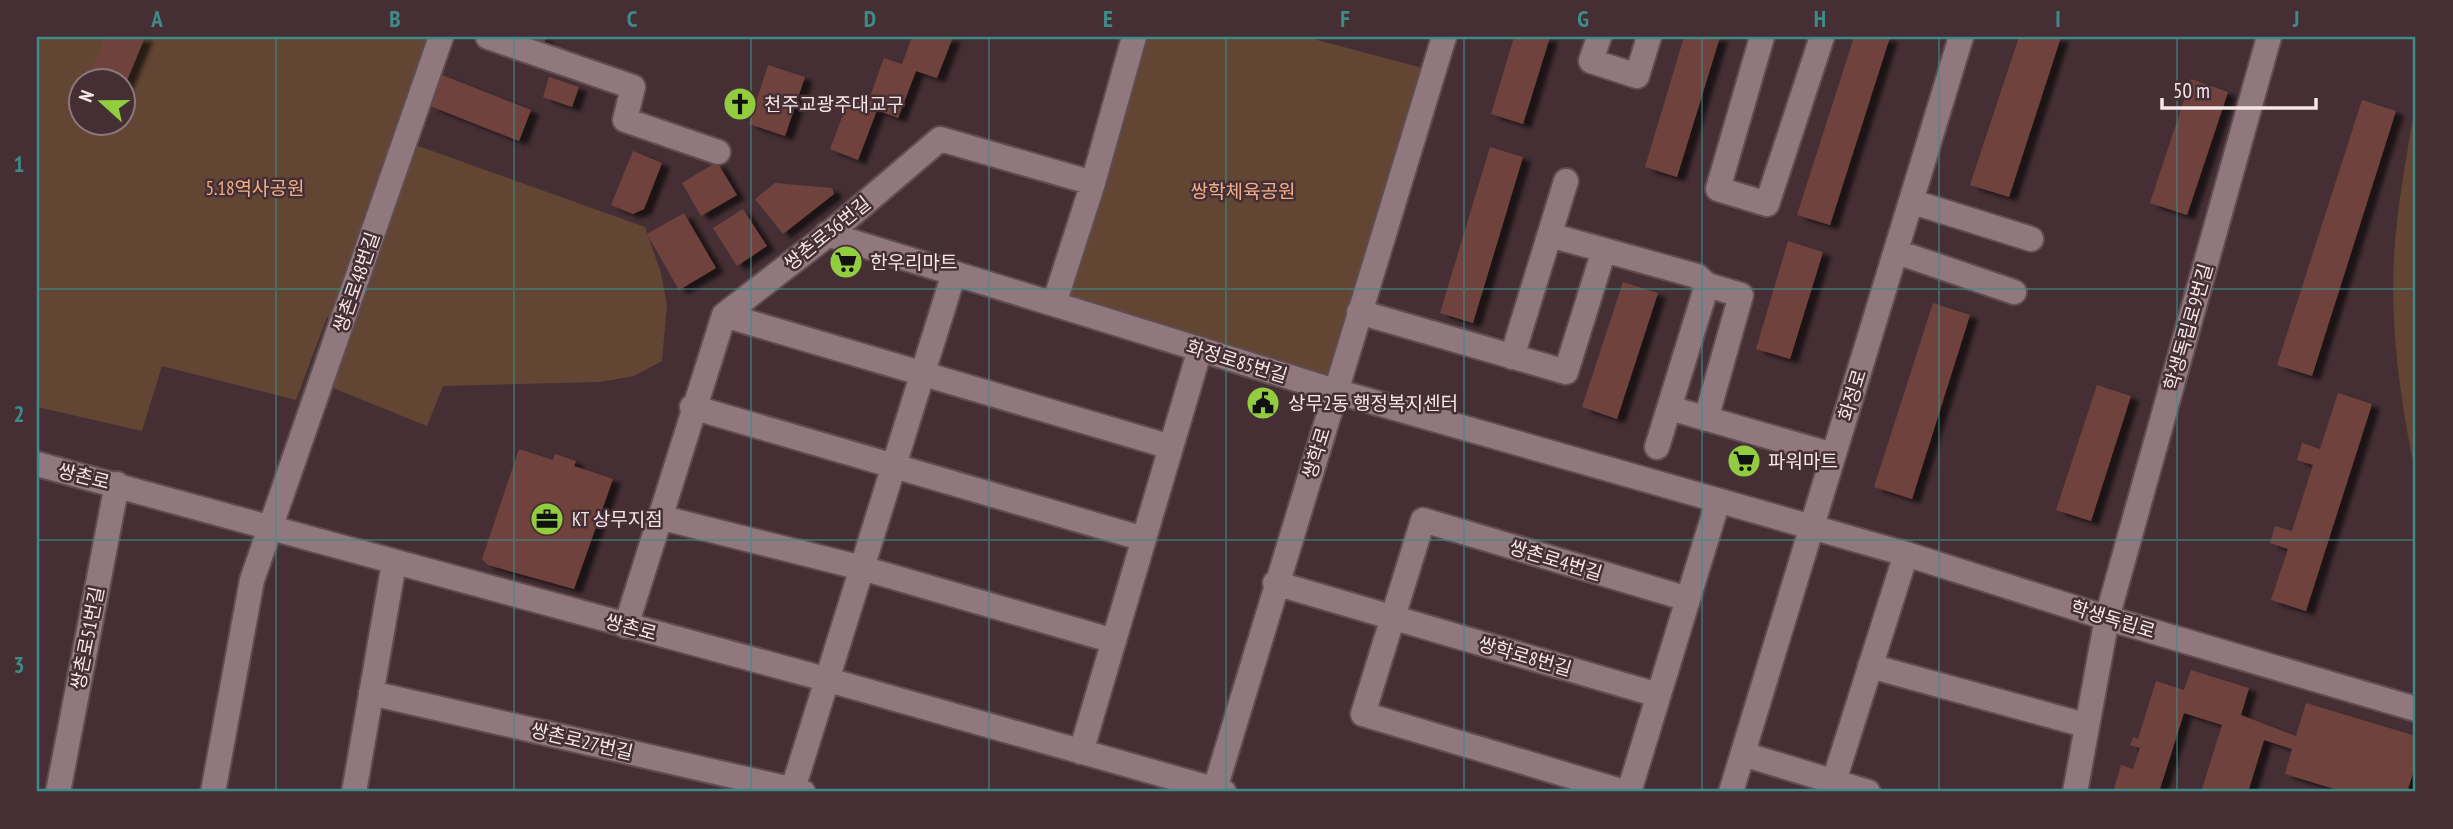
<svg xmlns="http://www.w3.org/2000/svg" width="2453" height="829" font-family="'PT Sans Narrow','Noto Sans KR',sans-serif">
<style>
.green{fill:#634533;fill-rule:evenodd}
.building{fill:#70423d;filter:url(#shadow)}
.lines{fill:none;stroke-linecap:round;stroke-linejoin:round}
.minor-casing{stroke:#5f4d52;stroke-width:28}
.minor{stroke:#91777e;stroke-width:24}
.grid{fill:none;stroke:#3d8c87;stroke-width:2;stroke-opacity:0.55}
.labels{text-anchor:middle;stroke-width:5;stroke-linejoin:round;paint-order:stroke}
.poi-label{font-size:19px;fill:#f4e6e9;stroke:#452f35;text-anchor:start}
.park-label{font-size:19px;fill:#f1af86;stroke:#452f35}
.street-label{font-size:19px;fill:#f4e6e9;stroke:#452f35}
.neatline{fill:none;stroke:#3d8c87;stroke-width:2.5}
.grid-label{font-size:23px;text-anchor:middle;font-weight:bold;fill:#3d8c87}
</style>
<defs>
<filter id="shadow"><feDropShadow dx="8" dy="4.5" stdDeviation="2" flood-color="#0009"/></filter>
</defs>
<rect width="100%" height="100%" fill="#452f35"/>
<!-- green -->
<path class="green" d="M 37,37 L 427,37 L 393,137 L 645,227 L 661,273 L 667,305 L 662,361 L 634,376 L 600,382 L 443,386 L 427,426 L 328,386 L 349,324 L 327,317 L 296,400 L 162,366 L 142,431 L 37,407 ZM 80,80 L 122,80 L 122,122 L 80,122 Z
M 1134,37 L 1306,37 L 1434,71 L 1335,391 L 1054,304 Z
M 2416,98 L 2416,476 C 2401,405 2390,331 2394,257 C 2397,204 2408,151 2416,98 Z"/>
<!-- building -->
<path class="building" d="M 105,37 L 145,37 L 123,90 L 122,80 L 87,80 Z
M 514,37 L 546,37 L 543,47 Z
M 912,37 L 953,37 L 937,78 L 916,71 L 898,118 L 877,110 L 858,160 L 830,149 L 849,99 L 867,105 L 884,58 L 902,64 Z
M 1514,37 L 1550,37 L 1523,124 L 1491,114 Z
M 1684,37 L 1720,37 L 1677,177 L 1645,167 Z
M 1854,37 L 1890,37 L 1830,225 L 1797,215 Z
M 2019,37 L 2061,37 L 2009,197 L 1970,185 Z
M 768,65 L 805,77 L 785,136 L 749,124 Z
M 442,75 L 531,110 L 519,141 L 430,106 Z
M 549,77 L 579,87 L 572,107 L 543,97 Z
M 2191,79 L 2228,92 L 2187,215 L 2150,203 Z
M 2362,100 L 2396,111 L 2312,376 L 2277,365 Z
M 1490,147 L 1523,157 L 1473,323 L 1440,313 Z
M 633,151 L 662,163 L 644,209 L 633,214 L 611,205 Z
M 717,162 L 737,195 L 701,216 L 682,183 Z
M 775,183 L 832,188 L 834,194 L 783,234 L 755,199 Z
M 743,209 L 767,246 L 737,266 L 713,228 Z
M 684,213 L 716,268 L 679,290 L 647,234 Z
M 1788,241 L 1823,252 L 1790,359 L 1756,349 Z
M 1623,282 L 1658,293 L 1617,419 L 1582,407 Z
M 1933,303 L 1970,315 L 1912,499 L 1874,487 Z
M 2097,385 L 2131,396 L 2091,521 L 2056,510 Z
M 2338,393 L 2372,404 L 2306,611 L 2271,600 L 2288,549 L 2270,543 L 2275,526 L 2292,531 L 2313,465 L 2297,460 L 2302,443 L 2320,449 Z
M 519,449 L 553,460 L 555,454 L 576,461 L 574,466 L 613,479 L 574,589 L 488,565 L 482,559 Z
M 2191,670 L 2249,688 L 2241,715 L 2296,736 L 2306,703 L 2416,736 L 2416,764 L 2407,792 L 2344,792 L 2285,774 L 2292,749 L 2264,740 L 2248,792 L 2201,792 L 2222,725 L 2184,713 L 2159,792 L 2113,792 L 2121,765 L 2133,769 L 2140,748 L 2130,745 L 2133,737 L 2138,739 L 2156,681 L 2184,690 Z"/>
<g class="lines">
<defs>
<path id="minor" d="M 488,37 L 633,87 L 625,120 L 718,152
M 1599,37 L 1591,61 L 1637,76 L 1649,37
M 1762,37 L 1718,189 L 1767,204 L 1822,37
M 1913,202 L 2031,239
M 827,234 L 1335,391 L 1906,554 L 2107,618 L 2416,709
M 1550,235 L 1697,276 L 1707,285
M 1897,252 L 2014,292
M 1054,304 L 1093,183 L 1134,37
M 1359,312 L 1566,372 L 1604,250
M 724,315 L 1171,447
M 1512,357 L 1566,181
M 692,407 L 1144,539
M 1670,408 L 1833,455
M 1657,447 L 1707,285 L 1741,295 L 1706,419
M 37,464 L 825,679 L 1224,792
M 659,517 L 862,568 L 1114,641
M 1275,583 L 1658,695
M 626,626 L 724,315 L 830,233 L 940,139 L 1093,183
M 1870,666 L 2085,725
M 371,693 L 803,792
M 1081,752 L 1200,349
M 1743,754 L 1868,792
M 1834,781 L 1906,554
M 58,792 L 117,484
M 213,792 L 252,580 L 441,37
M 354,792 L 394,563
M 792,792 L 954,273
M 1214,792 L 1444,37
M 1624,792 L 1363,714 L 1423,520 L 1688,599
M 1629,792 L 1718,501
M 1731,792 L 1961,37
M 2075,792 L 2107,618 L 2269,37"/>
</defs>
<!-- minor casing -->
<use href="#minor" class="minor-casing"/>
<!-- minor -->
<use href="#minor" class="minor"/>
</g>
<!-- grid -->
<path class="grid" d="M 276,37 L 276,792M 514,37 L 514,792M 751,37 L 751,792M 989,37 L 989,792M 1226,37 L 1226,792M 1464,37 L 1464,792M 1702,37 L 1702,792M 1939,37 L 1939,792M 2177,37 L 2177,792M 37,289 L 2416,289M 37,540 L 2416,540"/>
<!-- icons -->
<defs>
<symbol id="church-disc" viewBox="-11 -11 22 22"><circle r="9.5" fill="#92cd3f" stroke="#452f35"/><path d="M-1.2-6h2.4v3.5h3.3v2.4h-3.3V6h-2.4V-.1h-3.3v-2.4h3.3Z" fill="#111"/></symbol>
<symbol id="supermarket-disc" viewBox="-11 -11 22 22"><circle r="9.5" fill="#92cd3f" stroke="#452f35"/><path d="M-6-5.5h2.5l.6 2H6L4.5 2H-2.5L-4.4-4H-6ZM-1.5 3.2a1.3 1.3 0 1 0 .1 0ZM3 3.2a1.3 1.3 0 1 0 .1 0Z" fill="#111"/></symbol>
<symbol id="civic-disc" viewBox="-11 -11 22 22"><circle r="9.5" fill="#92cd3f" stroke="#452f35"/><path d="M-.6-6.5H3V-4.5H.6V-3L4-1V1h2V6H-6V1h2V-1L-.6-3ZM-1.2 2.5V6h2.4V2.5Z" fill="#111"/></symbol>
<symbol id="office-disc" viewBox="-11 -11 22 22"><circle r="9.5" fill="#92cd3f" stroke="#452f35"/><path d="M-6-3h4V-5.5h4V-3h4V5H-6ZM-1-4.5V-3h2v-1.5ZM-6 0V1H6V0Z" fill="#111"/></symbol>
</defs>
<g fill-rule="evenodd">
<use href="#church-disc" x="721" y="85" width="38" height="38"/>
<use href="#supermarket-disc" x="827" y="243" width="38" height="38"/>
<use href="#civic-disc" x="1244" y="384" width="38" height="38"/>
<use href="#supermarket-disc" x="1725" y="442" width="38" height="38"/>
<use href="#office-disc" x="528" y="500" width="38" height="38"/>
</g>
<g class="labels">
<!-- poi labels -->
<g class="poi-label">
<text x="764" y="111">천주교광주대교구</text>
<text x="870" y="269">한우리마트</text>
<text x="1288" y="410">상무2동 행정복지센터</text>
<text x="1768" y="468">파워마트</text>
<text x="572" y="526">KT 상무지점</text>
</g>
<!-- park labels -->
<g class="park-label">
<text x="255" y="195">5.18역사공원</text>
<text x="1243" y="198">쌍학체육공원</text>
</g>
<!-- street labels -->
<g class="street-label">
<text transform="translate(827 233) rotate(-39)" y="7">쌍촌로36번길</text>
<text transform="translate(356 282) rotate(-71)" y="7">쌍촌로48번길</text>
<text transform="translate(2188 327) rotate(-74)" y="7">학생독립로9번길</text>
<text transform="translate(1237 361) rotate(17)" y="7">화정로85번길</text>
<text transform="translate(1852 395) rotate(-73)" y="7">화정로</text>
<text transform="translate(1316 453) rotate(-73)" y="7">쌍학로</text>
<text transform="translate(84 476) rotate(14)" y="7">쌍촌로</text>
<text transform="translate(1556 560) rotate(17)" y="7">쌍촌로4번길</text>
<text transform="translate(2113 619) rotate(17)" y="7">학생독립로</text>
<text transform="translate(631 627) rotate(15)" y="7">쌍촌로</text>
<text transform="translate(87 638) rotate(-79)" y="7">쌍촌로51번길</text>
<text transform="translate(1525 656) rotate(16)" y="7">쌍학로8번길</text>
<text transform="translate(582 741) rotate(13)" y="7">쌍촌로27번길</text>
</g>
</g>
<!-- border -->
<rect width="2453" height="829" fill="none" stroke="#452f35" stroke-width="77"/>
<!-- north arrow -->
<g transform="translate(102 102) rotate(291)"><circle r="33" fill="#452f35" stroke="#8b787d" stroke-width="2"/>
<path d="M0-5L12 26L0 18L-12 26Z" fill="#92cd3f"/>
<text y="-10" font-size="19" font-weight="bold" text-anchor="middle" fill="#f4e6e9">N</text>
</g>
<!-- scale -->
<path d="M2162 98v10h154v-10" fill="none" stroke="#f4e6e9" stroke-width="3.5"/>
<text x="2173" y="98" font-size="21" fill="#f4e6e9" stroke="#452f35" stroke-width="5" paint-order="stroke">50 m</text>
<rect x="38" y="38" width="2376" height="752" class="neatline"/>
<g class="grid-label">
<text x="157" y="27">A</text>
<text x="395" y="27">B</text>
<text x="632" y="27">C</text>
<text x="870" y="27">D</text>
<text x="1108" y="27">E</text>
<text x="1345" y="27">F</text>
<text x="1583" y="27">G</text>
<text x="1820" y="27">H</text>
<text x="2058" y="27">I</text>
<text x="2296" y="27">J</text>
<text x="19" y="172">1</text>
<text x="19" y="422">2</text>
<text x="19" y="673">3</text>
</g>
</svg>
